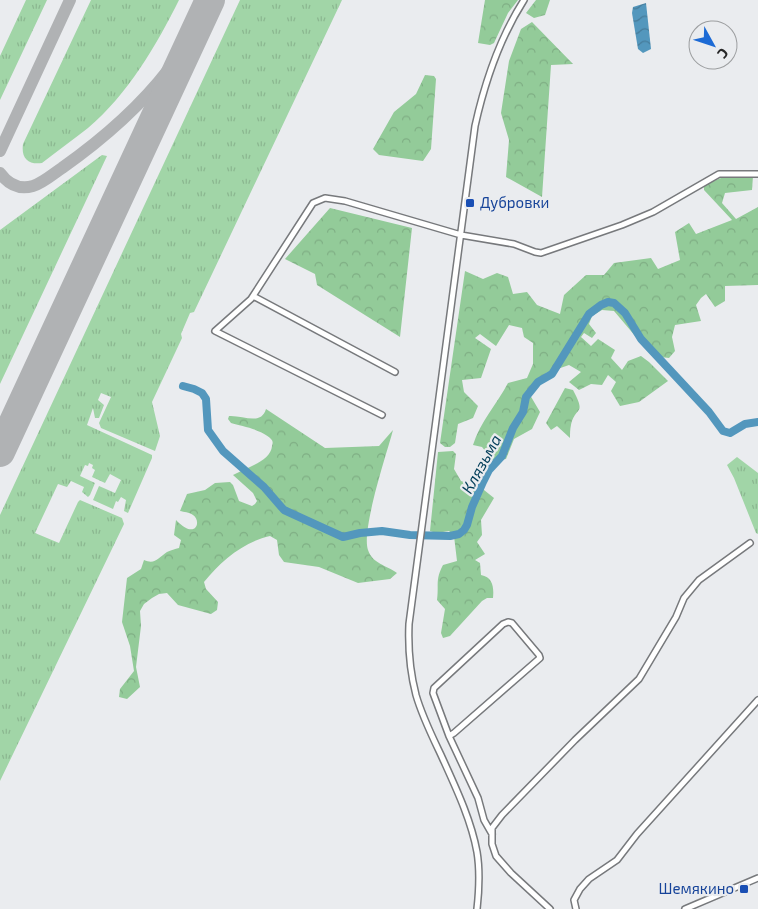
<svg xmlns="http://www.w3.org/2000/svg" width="758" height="909" font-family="'Exo 2',sans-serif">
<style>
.grass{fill:url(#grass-tufts)}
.forest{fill:url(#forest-crowns)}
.water{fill:url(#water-waves)}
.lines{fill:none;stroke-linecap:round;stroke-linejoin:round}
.river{stroke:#5397bd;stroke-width:8}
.taxiway{stroke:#b0b2b4;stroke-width:12}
.runway{stroke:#b0b2b4;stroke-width:30}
.minor-casing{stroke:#77797c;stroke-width:8}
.minor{stroke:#fff;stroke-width:5}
.transit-dot{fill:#1a4fb4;stroke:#eaecef;stroke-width:2}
.labels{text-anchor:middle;stroke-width:4.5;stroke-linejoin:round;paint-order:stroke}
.transit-label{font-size:15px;fill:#164399;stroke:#eaecef;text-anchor:start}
.water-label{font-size:16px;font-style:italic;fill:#013d58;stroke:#eaecef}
</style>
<defs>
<pattern id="grass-tufts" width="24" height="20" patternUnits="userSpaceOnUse" patternTransform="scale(1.25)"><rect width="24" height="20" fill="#a1d5a7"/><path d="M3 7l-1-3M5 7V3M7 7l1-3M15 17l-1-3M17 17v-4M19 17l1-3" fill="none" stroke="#8bb790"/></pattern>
<pattern id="forest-crowns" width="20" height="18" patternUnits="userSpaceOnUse" patternTransform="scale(1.25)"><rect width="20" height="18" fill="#93cb99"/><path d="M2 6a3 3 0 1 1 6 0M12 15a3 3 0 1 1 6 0" fill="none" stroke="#7fae84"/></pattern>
<pattern id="water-waves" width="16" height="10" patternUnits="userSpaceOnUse" patternTransform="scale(1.25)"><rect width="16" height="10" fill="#5397bd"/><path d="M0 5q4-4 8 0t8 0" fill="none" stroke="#457b9a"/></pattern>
</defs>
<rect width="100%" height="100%" fill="#eaecef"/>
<!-- grass -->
<path class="grass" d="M 26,0 L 47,0 L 0,100 L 0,56 Z
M 91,0 L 179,0 C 156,46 128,94 88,128 C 73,140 57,151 42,163 C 28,165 21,158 23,144 Z
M 240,0 L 342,0 L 194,312 L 190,313 L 181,334 L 182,338 L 152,402 L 160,436 L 155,451 L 101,428 L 99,423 L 111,397 L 101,393 L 98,400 L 104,405 L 99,418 L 95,418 L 93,408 L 87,425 L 152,455 L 152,458 L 128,513 L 124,511 L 126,500 L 121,497 L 118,502 L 116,501 L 113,509 L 93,500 L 99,486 L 115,493 L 121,480 L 110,474 L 105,483 L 92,477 L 95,470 L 92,468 L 93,465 L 89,463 L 88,466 L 85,465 L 80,476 L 95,483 L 90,495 L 88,497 L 82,492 L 84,487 L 71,481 L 67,487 L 58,484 L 35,533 L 59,543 L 78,502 L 80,500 L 122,518 L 124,524 L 0,781 L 0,515 Z
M 102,155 L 107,156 L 0,384 L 0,230 Z
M 737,457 L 758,473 L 758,534 L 756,533 L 734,478 L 727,465 Z"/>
<!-- forest -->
<path class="forest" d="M 485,0 L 518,0 L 508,13 L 494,43 L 490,45 L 478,43 Z
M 536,0 L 550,0 L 545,15 L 534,18 L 526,13 Z
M 532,22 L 573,64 L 551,65 L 542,197 L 506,177 L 509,140 L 501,113 L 509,61 L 521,29 Z
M 425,75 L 434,76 L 436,79 L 431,149 L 423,161 L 379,155 L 373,149 L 394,112 L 416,94 Z
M 753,176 L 752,190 L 725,193 L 722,203 L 736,219 L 758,207 L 758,285 L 725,286 L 725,301 L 715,307 L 706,294 L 701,298 L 696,305 L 701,321 L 675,325 L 672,337 L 675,351 L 669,358 L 652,356 L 614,311 L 602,310 L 592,316 L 589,324 L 596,333 L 592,338 L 584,333 L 581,337 L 591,346 L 598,339 L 615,350 L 611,358 L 622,370 L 628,361 L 641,356 L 649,362 L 668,381 L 639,402 L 620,406 L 611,391 L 616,382 L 608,375 L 602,385 L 591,384 L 579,390 L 569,382 L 581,372 L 569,365 L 546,373 L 530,395 L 540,412 L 532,429 L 514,439 L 506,459 L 493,461 L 482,447 L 473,445 C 480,422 497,404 508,383 L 527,378 L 533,364 L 533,343 L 524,337 L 522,328 L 509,325 L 496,346 L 480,334 L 475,338 L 491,349 L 481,378 L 462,380 L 464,392 L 478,406 L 473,418 L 458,424 L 455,443 L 450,447 L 445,447 L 440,443 L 465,271 L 483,279 L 497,273 L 508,277 L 513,294 L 527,292 L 537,305 L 560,314 L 564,295 L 586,275 L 604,275 L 614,263 L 651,258 L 658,269 L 680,260 L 675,232 L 689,223 L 696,234 L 732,220 L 704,190 L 704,185 L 721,178 Z
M 330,208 L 412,228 L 400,337 L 317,285 L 315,274 L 285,259 Z
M 565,388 L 573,390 C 587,416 575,406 571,425 C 570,429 570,434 570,438 L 557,426 L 551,430 L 546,423 Z
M 266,409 L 325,448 L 379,446 L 393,430 C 387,453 361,530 368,550 C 373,564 386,565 397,573 L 390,579 L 358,583 L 319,567 L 284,562 L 279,555 L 277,540 L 270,536 C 243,542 221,561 204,582 L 206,589 L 218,602 L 217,610 L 211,614 L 178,605 L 167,593 L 159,594 L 152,598 L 144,604 L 140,611 L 141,626 L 136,667 L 140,687 L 127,699 L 119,697 L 120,689 L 134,671 L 130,646 L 122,622 L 127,578 L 141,569 L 144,560 C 155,565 158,558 167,552 C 171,550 175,549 179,548 L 181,540 L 174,535 L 176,520 C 196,541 202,521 193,515 C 189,512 184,512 180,511 L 187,494 L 205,490 L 215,483 L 230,482 L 233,485 L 239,501 L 252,506 L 255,504 L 257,501 L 253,493 L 233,475 C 246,468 271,461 272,446 C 273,443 273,441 271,439 C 263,430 242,426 231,423 L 228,419 L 229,416 C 243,415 261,426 266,409 Z
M 453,451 L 456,454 L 454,469 L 461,481 L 484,490 L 494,498 L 481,520 L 482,535 L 477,542 L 485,554 L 475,560 L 480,563 L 481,575 C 493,577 494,588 493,598 L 487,598 L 482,601 L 450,636 L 443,638 L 441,633 L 445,609 L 437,600 C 439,584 435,580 443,565 L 457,561 L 454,536 L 449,531 L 436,533 L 430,531 L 438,452 Z"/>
<!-- water -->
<path class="water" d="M 646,3 L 651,49 L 643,53 L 638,49 L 632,13 L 633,7 Z"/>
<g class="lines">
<!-- river -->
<path class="river" d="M 183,386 L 194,389 L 202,393 L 206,399 L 208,430 L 223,451 L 264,487 L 284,510 L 343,537 L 360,533 L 382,531 L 410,535 L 450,536 L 459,534 L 464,530 L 467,525 L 472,507 L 483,482 L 489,470 L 502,456 L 513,428 L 523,412 L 526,397 L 538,382 L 552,374 L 589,314 L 601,305 L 608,302 L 614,303 L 625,313 L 641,339 L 709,412 L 723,431 L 730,433 L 745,424 L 758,422"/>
<!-- taxiway -->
<path class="taxiway" d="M 0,151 L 70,0
M 0,173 C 8,184 19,190 33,186 C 43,183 53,174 62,168 C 103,139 139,108 169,69 C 183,52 193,33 204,14"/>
<!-- runway -->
<path class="runway" d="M 0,452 L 210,0"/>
<defs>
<path id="minor" d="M 253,296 L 395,372
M 382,415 L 215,331 L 251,299 L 313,203 L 325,198 L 345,201 L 461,235 L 514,244 L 535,252 L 541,253 L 622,225 L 653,212 L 719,174 L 758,174
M 449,736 L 454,733 L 540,658 L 539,655 L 512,623 L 508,622 L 503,624 L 434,688 L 433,693 L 449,736 L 478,798 L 484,820 L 492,834
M 477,909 C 479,891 480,870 477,852 C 471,819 455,786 441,755 C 432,736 422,716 416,695 C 410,672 408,648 409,624 L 475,126 C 485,81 499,39 524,0
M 550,909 L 511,873 L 496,856 L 492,844 L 492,828 L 502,815 L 575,740 L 639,679 L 676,617 L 684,598 L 699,580 L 750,543
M 576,909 L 574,900 L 580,889 L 589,879 L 617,860 L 637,834 L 758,700
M 685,909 L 758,878"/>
</defs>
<!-- minor casing -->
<use href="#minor" class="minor-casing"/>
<!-- minor -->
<use href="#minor" class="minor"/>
</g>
<!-- markers -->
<g class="transit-dot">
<rect x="465" y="198" width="10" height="10" rx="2.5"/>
<rect x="739" y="884" width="10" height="10" rx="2.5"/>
</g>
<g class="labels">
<!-- transit labels -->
<g class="transit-label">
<text x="480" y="208">Дубровки</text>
<text x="734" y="894" text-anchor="end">Шемякино</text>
</g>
<!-- water labels -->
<g class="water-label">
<text transform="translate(481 464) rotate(-61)" y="6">Клязьма</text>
</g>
</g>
<!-- north arrow -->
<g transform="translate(713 45) rotate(130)"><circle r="24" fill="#eaecef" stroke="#9c9ea0"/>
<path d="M0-4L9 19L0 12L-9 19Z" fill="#1c6ad5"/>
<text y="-8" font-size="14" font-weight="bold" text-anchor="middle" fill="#282829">С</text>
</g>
</svg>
